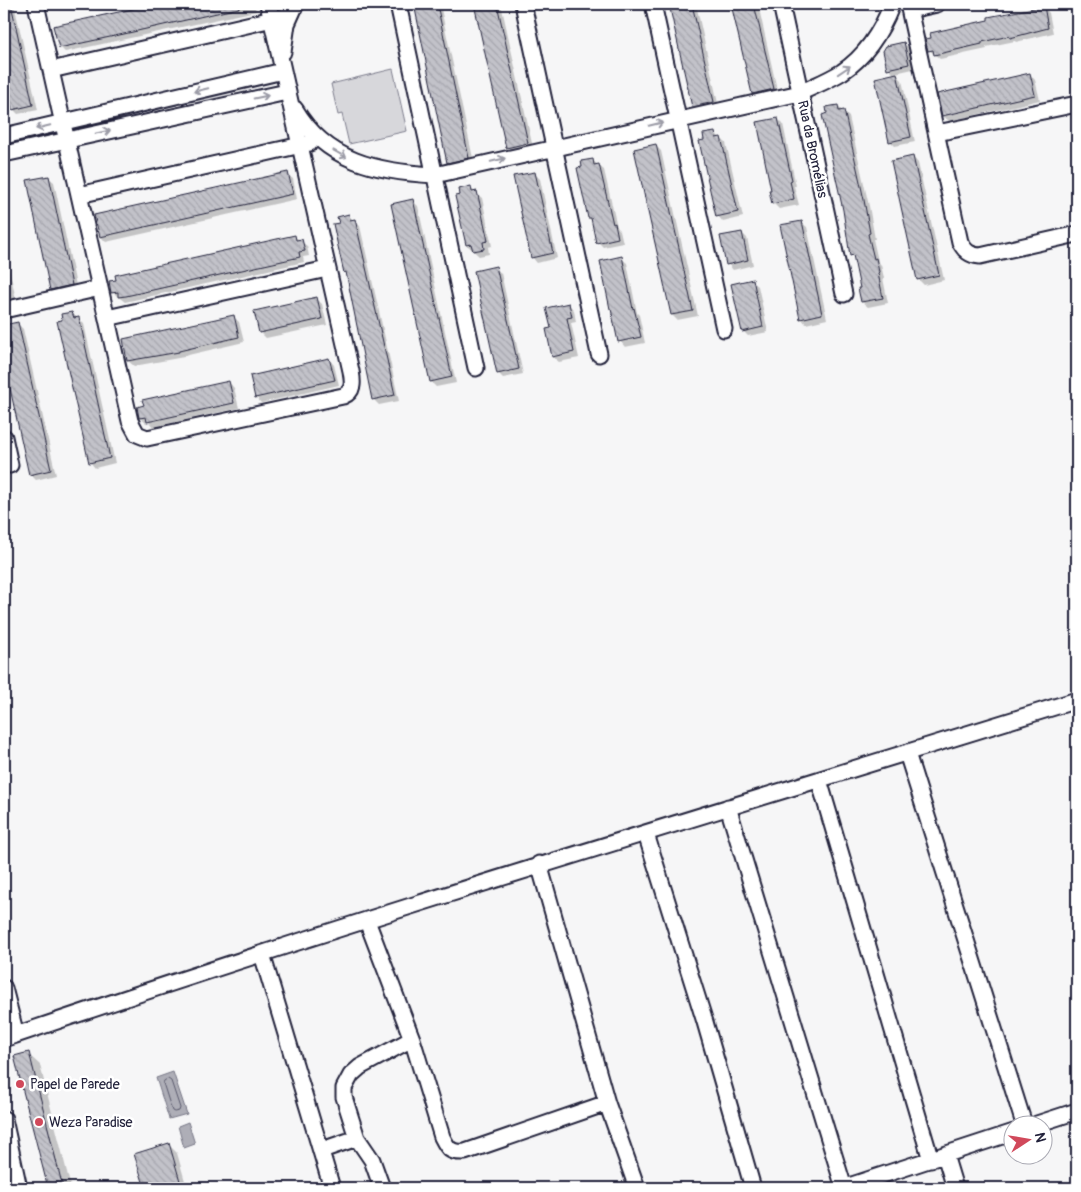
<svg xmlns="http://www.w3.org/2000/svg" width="1081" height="1192" font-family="Pangolin,sans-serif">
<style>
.garden{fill:#d7d7db;stroke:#7c7c8b}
.water{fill:#aeaeb7;stroke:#767685}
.shadow{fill:#0003}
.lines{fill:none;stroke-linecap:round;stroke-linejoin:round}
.shore{stroke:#5a5a6d;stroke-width:1}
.building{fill:url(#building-back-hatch);stroke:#22223b}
.minor-casing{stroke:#22223b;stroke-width:19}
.minor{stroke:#fff;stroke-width:15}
.oneway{stroke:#9c9ca7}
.poi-dot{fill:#d1495b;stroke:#fff;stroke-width:2}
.labels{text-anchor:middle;stroke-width:5;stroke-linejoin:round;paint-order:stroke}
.street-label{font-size:14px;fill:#22223b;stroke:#fff}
.poi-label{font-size:14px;fill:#22223b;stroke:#fff;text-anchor:start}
</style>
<defs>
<pattern id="building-back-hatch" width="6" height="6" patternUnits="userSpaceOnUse" patternTransform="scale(1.25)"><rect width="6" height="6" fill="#c2c2c9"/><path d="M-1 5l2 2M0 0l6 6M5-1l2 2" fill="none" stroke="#a6a6ae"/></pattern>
</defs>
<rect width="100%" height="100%" fill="#f6f6f7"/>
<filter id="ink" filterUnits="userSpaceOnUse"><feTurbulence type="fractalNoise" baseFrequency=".02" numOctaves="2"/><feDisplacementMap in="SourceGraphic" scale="10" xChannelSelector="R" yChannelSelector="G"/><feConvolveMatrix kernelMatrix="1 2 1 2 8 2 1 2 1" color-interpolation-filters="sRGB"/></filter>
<g filter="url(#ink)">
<!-- garden -->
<path class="garden" d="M 393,69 L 407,131 L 349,144 L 342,114 L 338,115 L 331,84 Z"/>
<!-- water -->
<path class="water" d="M 173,1072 L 187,1114 L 169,1119 L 156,1078 Z
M 188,1122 L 195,1144 L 184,1148 L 178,1126 Z"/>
<!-- shadow -->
<path class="shadow" d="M 4,4 L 14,4 L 38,110 L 18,114 L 13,109 L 4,69 Z
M 159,4 L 254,4 L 256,11 L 65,52 L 60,47 L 55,27 Z
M 414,4 L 440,4 L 474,163 L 454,167 L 449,162 Z
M 476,4 L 501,4 L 533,148 L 513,153 L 507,147 Z
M 670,4 L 696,4 L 719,108 L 699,112 L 693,106 Z
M 733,4 L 758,4 L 778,94 L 758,98 L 753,93 Z
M 1073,4 L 1077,4 L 1077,22 L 1076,21 Z
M 1044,7 L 1049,13 L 1053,33 L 1016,42 L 1015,41 L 986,47 L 987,49 L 940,59 L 929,50 Z
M 903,43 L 909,48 L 913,69 L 895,73 L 902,80 L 915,142 L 895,146 L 890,141 L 895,75 L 888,68 Z
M 1030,74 L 1035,80 L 1040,100 L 949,121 L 943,116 L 939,95 Z
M 837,106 L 849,117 L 869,206 L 875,239 L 873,239 L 878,261 L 881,265 L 884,278 L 883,278 L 888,303 L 868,307 L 862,302 L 862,289 L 855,258 L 851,255 Z
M 778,119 L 783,124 L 796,186 L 794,186 L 799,205 L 779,209 L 773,203 L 772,191 Z
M 715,133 L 726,143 L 743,217 L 723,222 L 718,216 L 706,141 Z
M 656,146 L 661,151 L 698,316 L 677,320 L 672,315 L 636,150 Z
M 913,157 L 918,163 L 944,280 L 924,285 L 918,279 Z
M 592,160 L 604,170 L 617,227 L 620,230 L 623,243 L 603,247 L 598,242 L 593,222 L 589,218 L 584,168 Z
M 534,173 L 540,179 L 557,258 L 537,263 L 532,257 Z
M 287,174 L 293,179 L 297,199 L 106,242 L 101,237 Z
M 48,177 L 54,182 L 77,290 L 57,295 L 51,289 Z
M 470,188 L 482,198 L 492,246 L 488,247 L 489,254 L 479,256 L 467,245 L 462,196 Z
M 412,200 L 418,206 L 456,383 L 436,387 L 431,382 Z
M 349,216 L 360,226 L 399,401 L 379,405 L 374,400 L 347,274 L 345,272 L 340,224 Z
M 801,222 L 807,227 L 827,319 L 806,324 L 801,318 Z
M 742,233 L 747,238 L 753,265 L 733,270 L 728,264 Z
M 294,236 L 307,246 L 309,256 L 303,257 L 304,262 L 125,302 L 112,292 Z
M 4,244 L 17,304 L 4,308 Z
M 621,258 L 627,263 L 637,313 L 639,315 L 645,343 L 625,347 L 620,341 Z
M 495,268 L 501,273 L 523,374 L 503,378 L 498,373 Z
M 752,281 L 758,286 L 768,332 L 748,336 L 743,331 Z
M 317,299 L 322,304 L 327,325 L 266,338 L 260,332 Z
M 568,304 L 574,310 L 576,322 L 571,323 L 579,358 L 559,362 L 553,357 L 547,330 L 552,329 Z
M 72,313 L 84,324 L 115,463 L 95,468 L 90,462 L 63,321 Z
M 234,317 L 239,322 L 244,342 L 184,356 L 184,357 L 134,366 L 128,361 Z
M 17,323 L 23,329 L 56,475 L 36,480 L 30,474 L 4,356 L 4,327 Z
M 329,359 L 334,365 L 339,385 L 261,403 L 256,397 Z
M 229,382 L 234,388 L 239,408 L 153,427 L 149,422 L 146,423 L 140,418 Z
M 28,1054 L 40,1065 L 71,1188 L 49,1188 L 16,1057 Z
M 169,1145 L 177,1153 L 187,1188 L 146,1188 L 136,1155 Z"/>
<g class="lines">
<!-- shore -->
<path class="shore" d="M 168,1079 L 171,1081 L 180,1108 L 179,1111 L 174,1112 L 172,1111 L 163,1083 L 164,1081 Z"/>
</g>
<!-- building -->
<path class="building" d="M 4,4 L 11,4 L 33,105 L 12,110 L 4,74 Z
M 156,4 L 238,4 L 239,8 L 124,34 L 59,48 L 53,26 Z
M 414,4 L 437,4 L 469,158 L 447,163 Z
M 474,4 L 497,4 L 528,143 L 506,148 Z
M 669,4 L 692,4 L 714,102 L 692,107 Z
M 731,4 L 754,4 L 774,89 L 752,94 Z
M 1044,6 L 1048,28 L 1010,38 L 1009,36 L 982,42 L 982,44 L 934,55 L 933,50 L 928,51 L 925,39 L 931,38 L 930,33 L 988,20 L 988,17 Z
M 904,42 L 909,64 L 887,69 L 883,51 L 886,46 Z
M 897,73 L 911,137 L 889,142 L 875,78 Z
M 1030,73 L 1035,95 L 942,116 L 937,94 Z
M 838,105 L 839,111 L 844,110 L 864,200 L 870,233 L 868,234 L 874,259 L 876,258 L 879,272 L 878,273 L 883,298 L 861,302 L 858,288 L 860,288 L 853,255 L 850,256 L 843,210 L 822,115 L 827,113 L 826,107 Z
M 778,118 L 792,180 L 790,181 L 794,199 L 772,204 L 769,190 L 771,190 L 757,122 Z
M 715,132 L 716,138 L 721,137 L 738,212 L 716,217 L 699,141 L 704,140 L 703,134 Z
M 656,144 L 693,311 L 671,315 L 634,149 Z
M 913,156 L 939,275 L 917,280 L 891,161 Z
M 593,159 L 594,165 L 599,164 L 613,224 L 615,223 L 618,238 L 596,243 L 591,218 L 588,218 L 577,168 L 582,167 L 581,161 Z
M 288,172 L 293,194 L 100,237 L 94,215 Z
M 535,172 L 553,253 L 531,258 L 513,176 Z
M 49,176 L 72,285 L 50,290 L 27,180 Z
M 471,186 L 472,192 L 477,191 L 488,241 L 483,242 L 484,249 L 473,251 L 471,244 L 466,245 L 455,196 L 460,195 L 459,189 Z
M 413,199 L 452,377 L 430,382 L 391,204 Z
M 349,214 L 350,220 L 355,219 L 395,395 L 372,400 L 346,272 L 344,273 L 333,224 L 339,223 L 337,217 Z
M 802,221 L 822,314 L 800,319 L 780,225 Z
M 742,232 L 748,260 L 726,265 L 720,236 Z
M 295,235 L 296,240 L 302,239 L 305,251 L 299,252 L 300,257 L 126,296 L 118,297 L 118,292 L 111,293 L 109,281 L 116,280 L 115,275 Z
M 622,256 L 633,309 L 634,308 L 641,337 L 618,342 L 611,309 L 610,309 L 600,261 Z
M 496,266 L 519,369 L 497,374 L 474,271 Z
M 753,279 L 763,327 L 742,332 L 731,284 Z
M 317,297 L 322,319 L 259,333 L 254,311 Z
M 569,303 L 572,317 L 567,318 L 574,352 L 552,357 L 546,329 L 551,328 L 546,308 Z
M 72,312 L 74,318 L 79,317 L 110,458 L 89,463 L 57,321 L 62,320 L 61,314 Z
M 234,315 L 239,337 L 179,351 L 179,352 L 127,361 L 123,339 Z
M 18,322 L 51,470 L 29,475 L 4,361 L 4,325 Z
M 329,358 L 335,380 L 255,398 L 250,376 Z
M 229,381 L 234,403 L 147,422 L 146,417 L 139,418 L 137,407 L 144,405 L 142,400 Z
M 29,1052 L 63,1188 L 48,1188 L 14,1056 Z
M 169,1143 L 182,1188 L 145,1188 L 134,1154 Z"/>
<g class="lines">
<defs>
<path id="minor" d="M 36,4 L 130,421 L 137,434 L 147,438 L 343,396 C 354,392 353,382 351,371 L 268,4
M 398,4 L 476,368
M 523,4 L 599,354
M 653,4 L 724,329
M 781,4 L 844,294
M 908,4 L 960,242 C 965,251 969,255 980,256 L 1077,234
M 910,10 L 937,4
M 283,52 L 287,24 L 296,4
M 51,70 L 290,15
M 295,109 C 326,162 378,172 435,175 L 800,93 C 814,86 829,80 842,72 C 866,56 882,30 892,4
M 937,133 L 1077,104
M 4,136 L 283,71
M 4,154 L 287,92
M 79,195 L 310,143
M 4,310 L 100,288
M 107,318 L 327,269
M 4,437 L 10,465
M 907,753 L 1024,1124
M 819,780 L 931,1160
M 728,807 L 844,1188
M 646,834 L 705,1022 L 753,1188
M 539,864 L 607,1103 L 637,1188
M 367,921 L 412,1039 L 442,1137 C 448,1149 450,1153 465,1152 L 607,1103
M 262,954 L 332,1188
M 4,988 L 16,1035
M 4,1039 C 359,918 719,811 1077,700
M 4,1119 L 19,1188
M 1037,1124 L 1077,1111
M 322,1150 L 357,1138
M 945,1155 L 955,1188
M 382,1188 L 372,1160 L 357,1138 L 344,1097 L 344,1088 L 351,1075 L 360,1067 L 412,1039
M 843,1188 L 1014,1132"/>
</defs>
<!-- minor casing -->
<use href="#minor" class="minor-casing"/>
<!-- minor -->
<use href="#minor" class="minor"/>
</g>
<!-- one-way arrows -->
<defs><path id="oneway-shaft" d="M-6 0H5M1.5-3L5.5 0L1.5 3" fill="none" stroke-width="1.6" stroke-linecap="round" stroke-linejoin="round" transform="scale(1.25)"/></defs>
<g class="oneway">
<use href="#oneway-shaft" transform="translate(844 70) rotate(-34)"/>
<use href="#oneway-shaft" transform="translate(201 90) rotate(167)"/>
<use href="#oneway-shaft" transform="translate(261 97) rotate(-12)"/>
<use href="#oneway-shaft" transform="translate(656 124) rotate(-13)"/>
<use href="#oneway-shaft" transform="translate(43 127) rotate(167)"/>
<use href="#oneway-shaft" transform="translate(103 132) rotate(-12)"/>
<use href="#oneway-shaft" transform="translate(340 154) rotate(29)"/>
<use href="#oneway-shaft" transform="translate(498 160) rotate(-13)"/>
</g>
</g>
<!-- markers -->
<g class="poi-dot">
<circle cx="20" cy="1084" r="5"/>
<circle cx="39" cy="1122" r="5"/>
</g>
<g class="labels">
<!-- street labels -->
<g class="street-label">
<text transform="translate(813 149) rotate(78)" y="5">Rua da Bromélias</text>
</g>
<!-- poi labels -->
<g class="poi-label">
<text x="30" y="1089">Papel de Parede</text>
<text x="49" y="1127">Weza Paradise</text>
</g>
</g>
<!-- margin -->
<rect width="1081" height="1192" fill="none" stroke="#fff" stroke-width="20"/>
<rect x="10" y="10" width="1061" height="1172" fill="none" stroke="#22223b" stroke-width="2" filter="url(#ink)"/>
<!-- north arrow -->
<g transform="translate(1028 1140) rotate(78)"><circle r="24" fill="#ffffff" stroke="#a7a7b1"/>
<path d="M0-4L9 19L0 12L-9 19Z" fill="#d1495b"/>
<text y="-8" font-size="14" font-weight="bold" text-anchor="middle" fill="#22223b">N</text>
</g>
</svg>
